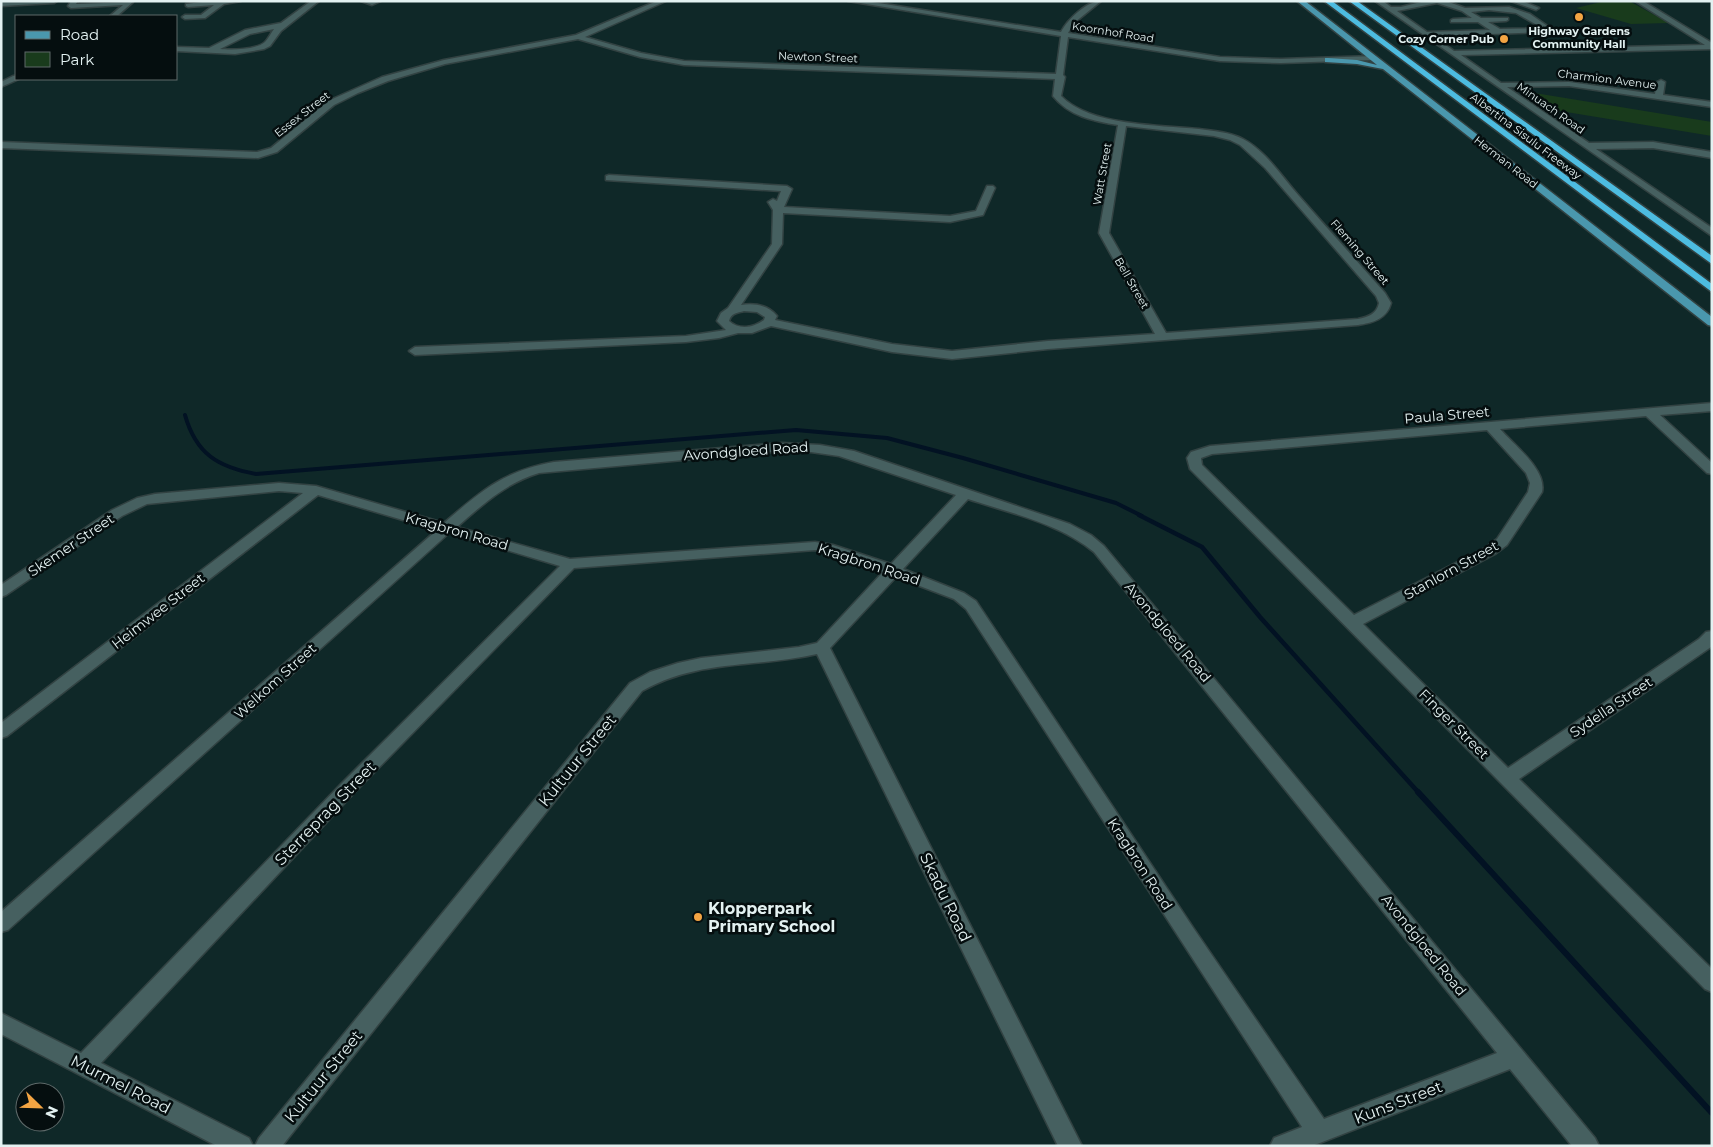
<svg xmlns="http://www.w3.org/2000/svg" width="1713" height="1147" font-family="Montserrat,sans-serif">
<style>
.green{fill:#193b1c}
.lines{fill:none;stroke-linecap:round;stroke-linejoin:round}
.stream-far2{stroke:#021223;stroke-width:4}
.stream-far1{stroke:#021223;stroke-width:4.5}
.stream{stroke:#021223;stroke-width:6}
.minor-casing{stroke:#324242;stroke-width:3}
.major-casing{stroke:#324242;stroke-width:3}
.highway-casing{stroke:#324242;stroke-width:3}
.minor{fill:#466060;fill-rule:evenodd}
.major{fill:#4a97ad;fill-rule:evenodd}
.highway{fill:#4dbce0;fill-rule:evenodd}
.poi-dot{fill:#f3a443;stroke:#050e0f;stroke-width:2}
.labels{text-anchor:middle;stroke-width:5;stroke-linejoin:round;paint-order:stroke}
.far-poi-label{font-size:11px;font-weight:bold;fill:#e3f1f1;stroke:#050e0f}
.far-street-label{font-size:11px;fill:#e3f1f1;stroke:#050e0f}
.street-label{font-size:14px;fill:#e3f1f1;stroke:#050e0f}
.near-street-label{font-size:16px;fill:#e3f1f1;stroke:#050e0f}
.near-poi-label{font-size:16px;font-weight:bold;fill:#e3f1f1;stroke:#050e0f;text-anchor:start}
</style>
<rect width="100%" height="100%" fill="#0f2828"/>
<!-- green -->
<path class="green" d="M 1605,1 L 1629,1 L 1669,23 L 1631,24 L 1576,8 Z
M 1522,91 L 1712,122 L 1712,136 L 1548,109 Z"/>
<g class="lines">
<!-- stream-far2 -->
<path class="stream-far2" d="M 185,415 C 196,454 218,467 256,474 L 796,430 L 887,438 L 963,458 L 1116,503 L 1142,516"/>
<!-- stream-far1 -->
<path class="stream-far1" d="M 1139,515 L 1202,547 L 1260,617 L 1419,793"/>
<!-- stream -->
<path class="stream" d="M 1418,792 L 1712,1113"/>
<defs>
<path id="minor" d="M 57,1 L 54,3 L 1,6 L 1,2 Z
M 71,1 L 78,1 L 76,4 L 133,2 L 117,16 L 110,16 L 123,5 L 71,8 L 68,6 Z
M 209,1 L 241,1 L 224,4 L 205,18 L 185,19 L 182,17 L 185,15 L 201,15 L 214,5 L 188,7 L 186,6 L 186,4 Z
M 311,1 L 319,1 L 281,31 L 270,46 L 264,49 L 235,54 L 176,51 L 176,47 L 209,48 L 245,30 L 281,23 ZM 274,29 C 271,33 268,39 265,42 C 256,50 231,50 220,49 L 250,34 Z
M 361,1 L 381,1 L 372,5 Z
M 657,1 L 666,1 L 585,37 L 641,53 L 684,61 L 1056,74 L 1061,36 L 848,1 L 866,1 L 1061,32 C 1068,19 1087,1 1101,1 L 1074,23 L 1068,33 L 1220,57 L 1281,59 L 1375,56 L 1376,58 L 1372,60 L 1281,63 L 1220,61 L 1068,37 L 1063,75 L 1065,77 L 1061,96 C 1090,126 1158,125 1199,129 C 1213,131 1230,132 1243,139 C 1266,151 1282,177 1299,196 C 1327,228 1356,260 1385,293 L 1391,303 C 1387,319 1372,323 1358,325 L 1048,349 L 952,359 L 892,352 L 771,326 L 752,333 L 738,333 L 719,338 L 686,342 L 415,355 L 409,351 L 415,347 L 686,336 L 726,330 L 717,321 L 721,313 L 728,308 L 772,244 L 773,210 L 768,202 L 773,199 L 777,201 L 781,191 L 606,180 L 606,176 L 609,175 L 787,186 L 792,189 L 784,207 L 950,216 L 976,211 L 987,186 L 993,186 L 995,188 L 983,215 L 950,222 L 783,213 L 782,244 L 741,305 C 754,303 768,305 777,316 L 775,320 L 892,344 L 952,351 L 1048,341 L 1155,334 L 1099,233 L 1118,125 C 1093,121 1069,116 1053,96 L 1055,79 L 684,65 L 640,57 L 578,39 L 445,64 L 388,81 L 358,93 L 334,105 L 277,152 L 258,158 L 1,148 L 1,142 L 257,152 L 271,148 L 328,101 L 382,77 L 444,60 L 576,35 ZM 1126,126 L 1214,136 L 1230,140 L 1240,145 L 1265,168 L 1376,296 L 1379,303 C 1377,314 1368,317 1358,319 L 1166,333 L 1109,233 ZM 744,311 L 757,312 L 765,317 L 764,320 C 753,328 739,330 729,321 C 731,313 737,313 744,311 Z
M 1375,1 L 1383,1 L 1391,7 L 1401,7 L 1425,1 L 1446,1 L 1465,8 L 1509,7 L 1530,14 L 1553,30 L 1549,32 L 1433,36 L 1454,51 L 1705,45 L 1635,1 L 1643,1 L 1712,43 L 1712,49 L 1461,55 L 1501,83 L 1569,82 L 1655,94 L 1657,82 L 1661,80 L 1665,82 L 1663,95 L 1712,102 L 1712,107 L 1569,86 L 1507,87 L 1589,143 L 1653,142 L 1712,152 L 1712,158 L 1653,148 L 1596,149 L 1712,228 L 1712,236 ZM 1437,3 L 1462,11 L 1472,18 L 1453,19 L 1451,20 L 1451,22 L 1478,22 L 1490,30 L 1427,32 L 1397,11 ZM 1489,10 L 1516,13 L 1542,28 L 1500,29 L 1488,22 L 1506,21 L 1508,20 L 1508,18 L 1481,18 L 1471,12 Z
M 1511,1 L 1522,1 L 1539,8 L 1536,10 Z
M 13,76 L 16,76 L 16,79 L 19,79 L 1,87 L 1,82 Z
M 1712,403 L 1712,411 L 1660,415 L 1712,463 L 1712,474 L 1707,473 L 1646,416 L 1500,429 C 1514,445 1547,470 1542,492 L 1507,545 L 1495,554 L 1363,624 L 1508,768 L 1699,639 L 1706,632 L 1712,631 L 1711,647 L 1519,779 L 1712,969 L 1712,992 L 1705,989 L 1190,469 L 1187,458 L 1191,452 L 1210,446 ZM 1487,430 L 1526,473 L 1530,483 L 1528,492 L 1497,539 L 1485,548 L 1354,615 L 1202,465 L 1201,458 L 1212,454 Z
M 782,443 L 820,445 L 854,451 L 1070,524 L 1091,535 L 1104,546 L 1595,1138 L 1599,1146 L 1572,1146 L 1510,1069 L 1312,1146 L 1270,1146 L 1274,1138 L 1302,1127 L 966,609 L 954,599 L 896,577 L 830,648 L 1082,1146 L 1058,1146 L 817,654 C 756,668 698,659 642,691 L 282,1146 L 255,1146 L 259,1138 L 630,683 L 650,672 L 678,663 L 701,658 L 799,647 L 817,643 L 883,572 L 826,552 L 815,550 L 574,568 L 354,793 L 101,1063 L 249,1138 L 253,1146 L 217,1146 L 1,1034 L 1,1013 L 81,1053 L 342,783 L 560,566 L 449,533 L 8,930 L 1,932 L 1,912 L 437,530 L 318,495 L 7,736 L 1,738 L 1,723 L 303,493 L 279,491 L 147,504 L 122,516 L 6,595 L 1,597 L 1,585 L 112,510 L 137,498 L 155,494 L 279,483 L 316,486 L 444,523 C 482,490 504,471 554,462 ZM 772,452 L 811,452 L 839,456 L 956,495 L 891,564 L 833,545 L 815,542 L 570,559 L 457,527 C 483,504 506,483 539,473 ZM 968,499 C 1010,513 1059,523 1094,552 L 1497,1053 L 1324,1119 L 1194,929 L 976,601 L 964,593 L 903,569 Z"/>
<path id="major" d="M 1297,1 L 1305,1 L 1712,317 L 1712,326 L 1708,325 L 1383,69 L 1357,64 L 1325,62 L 1325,58 L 1328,58 L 1357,60 L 1377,65 Z"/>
<path id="highway" d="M 1324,1 L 1332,1 L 1712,284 L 1712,292 Z
M 1349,1 L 1357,1 L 1712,256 L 1712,264 Z"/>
</defs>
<!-- minor casing -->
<use href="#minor" class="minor-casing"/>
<!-- major casing -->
<use href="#major" class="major-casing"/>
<!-- highway casing -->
<use href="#highway" class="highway-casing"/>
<!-- minor -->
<use href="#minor" class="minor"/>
<!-- major -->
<use href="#major" class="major"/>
<!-- highway -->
<use href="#highway" class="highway"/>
</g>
<!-- markers -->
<g class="poi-dot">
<circle cx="1579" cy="17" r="5"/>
<circle cx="1504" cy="39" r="5"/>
<circle cx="698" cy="917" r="5"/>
</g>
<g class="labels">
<!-- far-poi labels -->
<g class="far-poi-label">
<text x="1579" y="35">Highway Gardens<tspan x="1579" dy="13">Community Hall</tspan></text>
<text x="1494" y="43" text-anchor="end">Cozy Corner Pub</text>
</g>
<!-- far-street labels -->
<g class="far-street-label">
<text transform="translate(1113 32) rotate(9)" y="4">Koornhof Road</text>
<text transform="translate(818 57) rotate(2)" y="4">Newton Street</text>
<text transform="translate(1607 79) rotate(7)" y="4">Charmion Avenue</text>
<text transform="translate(1551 108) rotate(35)" y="4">Minuach Road</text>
<text transform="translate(302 114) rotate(-38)" y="4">Essex Street</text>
<text transform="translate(1526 136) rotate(37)" y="4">Albertina Sisulu Freeway</text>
<text transform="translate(1506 162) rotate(38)" y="4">Herman Road</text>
<text transform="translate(1102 174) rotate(-80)" y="4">Watt Street</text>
<text transform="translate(1360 252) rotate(49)" y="4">Fleming Street</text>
<text transform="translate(1132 283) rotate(60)" y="4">Bell Street</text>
</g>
<!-- street labels -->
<g class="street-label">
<text transform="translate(1447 415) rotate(-5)" y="5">Paula Street</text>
<text transform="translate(746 451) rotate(-4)" y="5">Avondgloed Road</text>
<text transform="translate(457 531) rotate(16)" y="5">Kragbron Road</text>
<text transform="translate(71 545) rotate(-34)" y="5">Skemer Street</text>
<text transform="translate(869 564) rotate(18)" y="5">Kragbron Road</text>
<text transform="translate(1451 570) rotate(-29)" y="5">Stanlorn Street</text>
<text transform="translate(158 611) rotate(-38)" y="5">Heimwee Street</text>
<text transform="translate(1168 632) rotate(50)" y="5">Avondgloed Road</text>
<text transform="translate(275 681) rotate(-42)" y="5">Welkom Street</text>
<text transform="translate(1611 707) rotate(-34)" y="5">Sydella Street</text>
<text transform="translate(1454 724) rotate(45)" y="5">Finger Street</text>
<text transform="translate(1140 864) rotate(57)" y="5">Kragbron Road</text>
<text transform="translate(1424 945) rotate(51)" y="5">Avondgloed Road</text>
</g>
<!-- near-street labels -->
<g class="near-street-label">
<text transform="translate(577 760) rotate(-51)" y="6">Kultuur Street</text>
<text transform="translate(325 813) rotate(-46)" y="6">Sterreprag Street</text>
<text transform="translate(946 897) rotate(64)" y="6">Skadu Road</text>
<text transform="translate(323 1076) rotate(-51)" y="6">Kultuur Street</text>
<text transform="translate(121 1084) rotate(27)" y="6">Murmel Road</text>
<text transform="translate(1398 1102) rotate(-21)" y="6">Kuns Street</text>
</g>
<!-- near-poi labels -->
<g class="near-poi-label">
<text x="708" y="914">Klopperpark<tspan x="708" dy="18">Primary School</tspan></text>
</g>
</g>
<!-- border -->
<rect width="1713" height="1147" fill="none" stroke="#e3f1f1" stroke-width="5"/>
<!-- legend -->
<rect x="15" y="15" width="162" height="65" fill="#050e0f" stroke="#5e6969"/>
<rect x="25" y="31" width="25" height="8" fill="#4a97ad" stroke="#5e6969"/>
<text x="60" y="40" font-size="15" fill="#e3f1f1">Road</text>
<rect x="25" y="52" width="25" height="15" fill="#193b1c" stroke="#5e6969"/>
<text x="60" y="65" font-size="15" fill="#e3f1f1">Park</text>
<!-- north arrow -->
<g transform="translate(40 1107) rotate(113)"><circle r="24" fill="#050e0f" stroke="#5e6969"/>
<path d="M0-4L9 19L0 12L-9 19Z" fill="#f3a443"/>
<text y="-8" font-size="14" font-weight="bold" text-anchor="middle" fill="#e3f1f1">N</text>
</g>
</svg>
